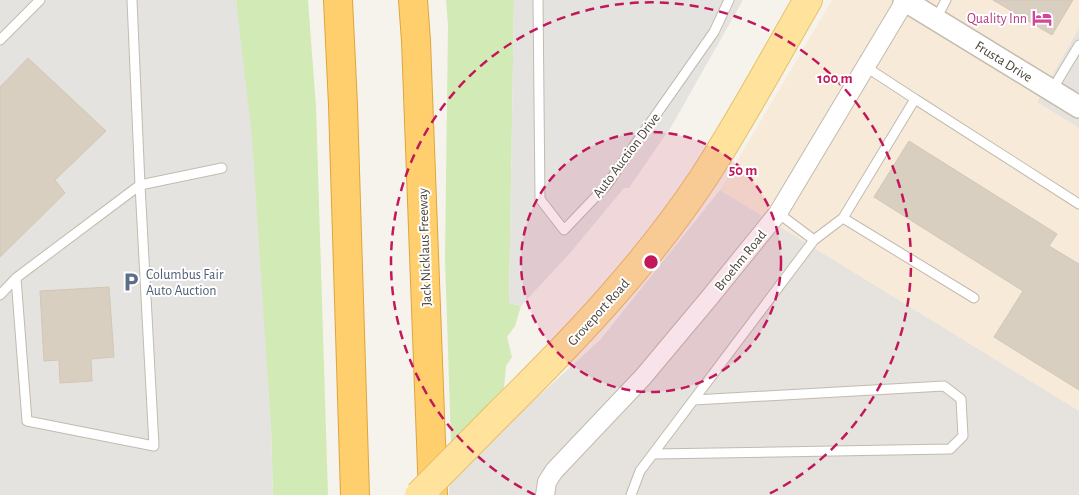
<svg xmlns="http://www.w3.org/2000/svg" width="1079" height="495" font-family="'Alegreya Sans',sans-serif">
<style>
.commercial{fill:#f7ead8}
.industrial{fill:#e6e2dd}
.green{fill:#d2eab5}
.parking{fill:#e5e3e0}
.building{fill:#d8cfc1;stroke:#d3c7b4}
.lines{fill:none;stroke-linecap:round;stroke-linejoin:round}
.service-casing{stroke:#c2bbae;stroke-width:11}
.minor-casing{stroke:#c2bbae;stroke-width:20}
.tertiary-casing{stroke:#c2bbae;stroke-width:24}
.primary-casing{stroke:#e6c16a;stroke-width:30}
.motorway-casing{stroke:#e0a43c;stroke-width:30}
.service{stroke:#fff;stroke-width:9}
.minor{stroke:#fff;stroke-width:18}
.tertiary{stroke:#fff;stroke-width:21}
.primary{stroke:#ffe39c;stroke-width:28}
.motorway{stroke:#ffcf6e;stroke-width:28}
.primary-bridge-casing{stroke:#e6c16a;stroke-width:30;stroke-linecap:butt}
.primary-bridge{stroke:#ffe39c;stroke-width:28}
.ring{fill:none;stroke:#c2185b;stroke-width:2.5;stroke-dasharray:9 6}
.labels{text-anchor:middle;stroke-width:4;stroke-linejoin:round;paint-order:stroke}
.hotel-label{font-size:14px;fill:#b23c85;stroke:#fff;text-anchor:end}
.street-label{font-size:14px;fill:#4b4439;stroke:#fff}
.service-label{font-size:14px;fill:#4e5e75;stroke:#fff;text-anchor:start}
.centre{fill:#c2185b;stroke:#fff;stroke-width:2.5}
.ring-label{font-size:15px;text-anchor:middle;font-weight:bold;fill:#c2185b;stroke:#fff;stroke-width:4;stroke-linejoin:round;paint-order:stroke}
</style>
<rect width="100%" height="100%" fill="#f6f3ec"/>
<!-- commercial -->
<path class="commercial" d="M 832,0 L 1079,0 L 1079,28 L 1037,102 L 1079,128 L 1079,411 L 720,190 Z"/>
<!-- industrial -->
<path class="industrial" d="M 1079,28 L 1079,128 L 1037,102 Z
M 720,190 L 1079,411 L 1079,495 L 449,495 L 449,478 L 600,340 Z"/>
<!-- green -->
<path class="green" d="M 236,0 L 308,0 L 316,107 L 328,495 L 273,495 L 271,428 Z
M 446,0 L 514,0 L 509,303 L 521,306 L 515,326 L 507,337 L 512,357 L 506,366 L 504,388 L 451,442 L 445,259 L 448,25 Z"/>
<!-- parking -->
<path class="parking" d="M 0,0 L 236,0 L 252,137 L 271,428 L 273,495 L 0,495 Z
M 514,0 L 743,0 L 671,127 L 629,188 L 624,188 L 571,252 L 521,306 L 509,303 Z"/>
<!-- building -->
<path class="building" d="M 993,0 L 1073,0 L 1052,35 Z
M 28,58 L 106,131 L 55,180 L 65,193 L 0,257 L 0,87 Z
M 909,141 L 1057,234 L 1049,246 L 1079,264 L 1079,390 L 994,337 L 1023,291 L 874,197 Z
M 109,287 L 114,357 L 91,359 L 92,381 L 60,383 L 59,360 L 44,361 L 40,291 Z"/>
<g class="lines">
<defs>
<path id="service" d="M 538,0 L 540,199 L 564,230 L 606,186 L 714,32 L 729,0
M 936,19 L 946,0
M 0,40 L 40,0
M 866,67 L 915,99
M 1052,90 L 1079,45
M 778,213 L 814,240
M 843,218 L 974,298
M 16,278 L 27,421 L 154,446 L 140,185 L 132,0
M 0,295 L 16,278 L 140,185 L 222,168
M 653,454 L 950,449 L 963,436 L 961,399 L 944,386 L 694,400
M 631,495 L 640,471 L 814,240 L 843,218 L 915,99 L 1079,204"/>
<path id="minor" d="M 545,495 L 547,482 L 554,471 L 643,377 L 710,297 L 778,213 L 905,1"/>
<path id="tertiary" d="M 904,0 L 1079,107"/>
<path id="primary" d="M 498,415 C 572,342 644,267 702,180 C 740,122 773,60 808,0"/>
<path id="motorway" d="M 338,0 L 343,105 L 355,495
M 413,0 L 416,41 L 433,495"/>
</defs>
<!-- service casing -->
<use href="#service" class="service-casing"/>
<!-- minor casing -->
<use href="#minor" class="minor-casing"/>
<!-- tertiary casing -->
<use href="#tertiary" class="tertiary-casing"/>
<!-- primary casing -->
<use href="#primary" class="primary-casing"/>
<!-- motorway casing -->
<use href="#motorway" class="motorway-casing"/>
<!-- service -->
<use href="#service" class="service"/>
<!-- minor -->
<use href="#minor" class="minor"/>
<!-- tertiary -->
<use href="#tertiary" class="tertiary"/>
<!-- primary -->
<use href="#primary" class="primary"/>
<!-- motorway -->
<use href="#motorway" class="motorway"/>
<defs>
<path id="primary-bridge" d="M 419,495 L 498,415"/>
</defs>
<!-- primary-bridge casing -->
<use href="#primary-bridge" class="primary-bridge-casing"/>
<!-- primary-bridge -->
<use href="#primary-bridge" class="primary-bridge"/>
</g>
<!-- distance rings -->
<circle cx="651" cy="262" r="130" fill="#c2185b" fill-opacity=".12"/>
<g class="ring">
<circle cx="651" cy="262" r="130"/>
<path d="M535 495A260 260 0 1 1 767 495"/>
</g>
<!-- icons -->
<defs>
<symbol id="hotel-bare" viewBox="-9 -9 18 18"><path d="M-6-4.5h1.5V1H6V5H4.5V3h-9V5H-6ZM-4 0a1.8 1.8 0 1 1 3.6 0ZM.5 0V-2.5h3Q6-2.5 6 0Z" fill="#d1479c" stroke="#fff" stroke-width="2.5" paint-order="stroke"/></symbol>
<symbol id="parking-bare" viewBox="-9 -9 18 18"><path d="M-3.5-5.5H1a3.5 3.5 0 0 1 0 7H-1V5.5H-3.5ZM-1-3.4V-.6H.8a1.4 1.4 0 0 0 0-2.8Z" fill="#5c6f8a" stroke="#fff" stroke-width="2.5" paint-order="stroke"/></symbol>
</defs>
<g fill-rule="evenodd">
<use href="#hotel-bare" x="1028" y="4" width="28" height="28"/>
<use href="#parking-bare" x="117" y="268" width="28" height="28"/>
</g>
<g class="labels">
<!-- hotel labels -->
<g class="hotel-label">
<text x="1027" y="23">Quality Inn</text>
</g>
<!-- street labels -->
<g class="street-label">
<text transform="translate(1004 61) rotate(32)" y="5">Frusta Drive</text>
<text transform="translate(626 155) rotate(-53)" y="5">Auto Auction Drive</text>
<text transform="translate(424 247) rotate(-92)" y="5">Jack Nicklaus Freeway</text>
<text transform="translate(740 260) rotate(-51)" y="5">Broehm Road</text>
<text transform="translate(598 312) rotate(-48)" y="5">Groveport Road</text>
</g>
<!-- service labels -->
<g class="service-label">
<text x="146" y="279">Columbus Fair<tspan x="146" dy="16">Auto Auction</tspan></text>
</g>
</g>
<circle cx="651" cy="262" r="8" class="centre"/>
<g class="ring-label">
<text x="835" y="83">100 m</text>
<text x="743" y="175">50 m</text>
</g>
</svg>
